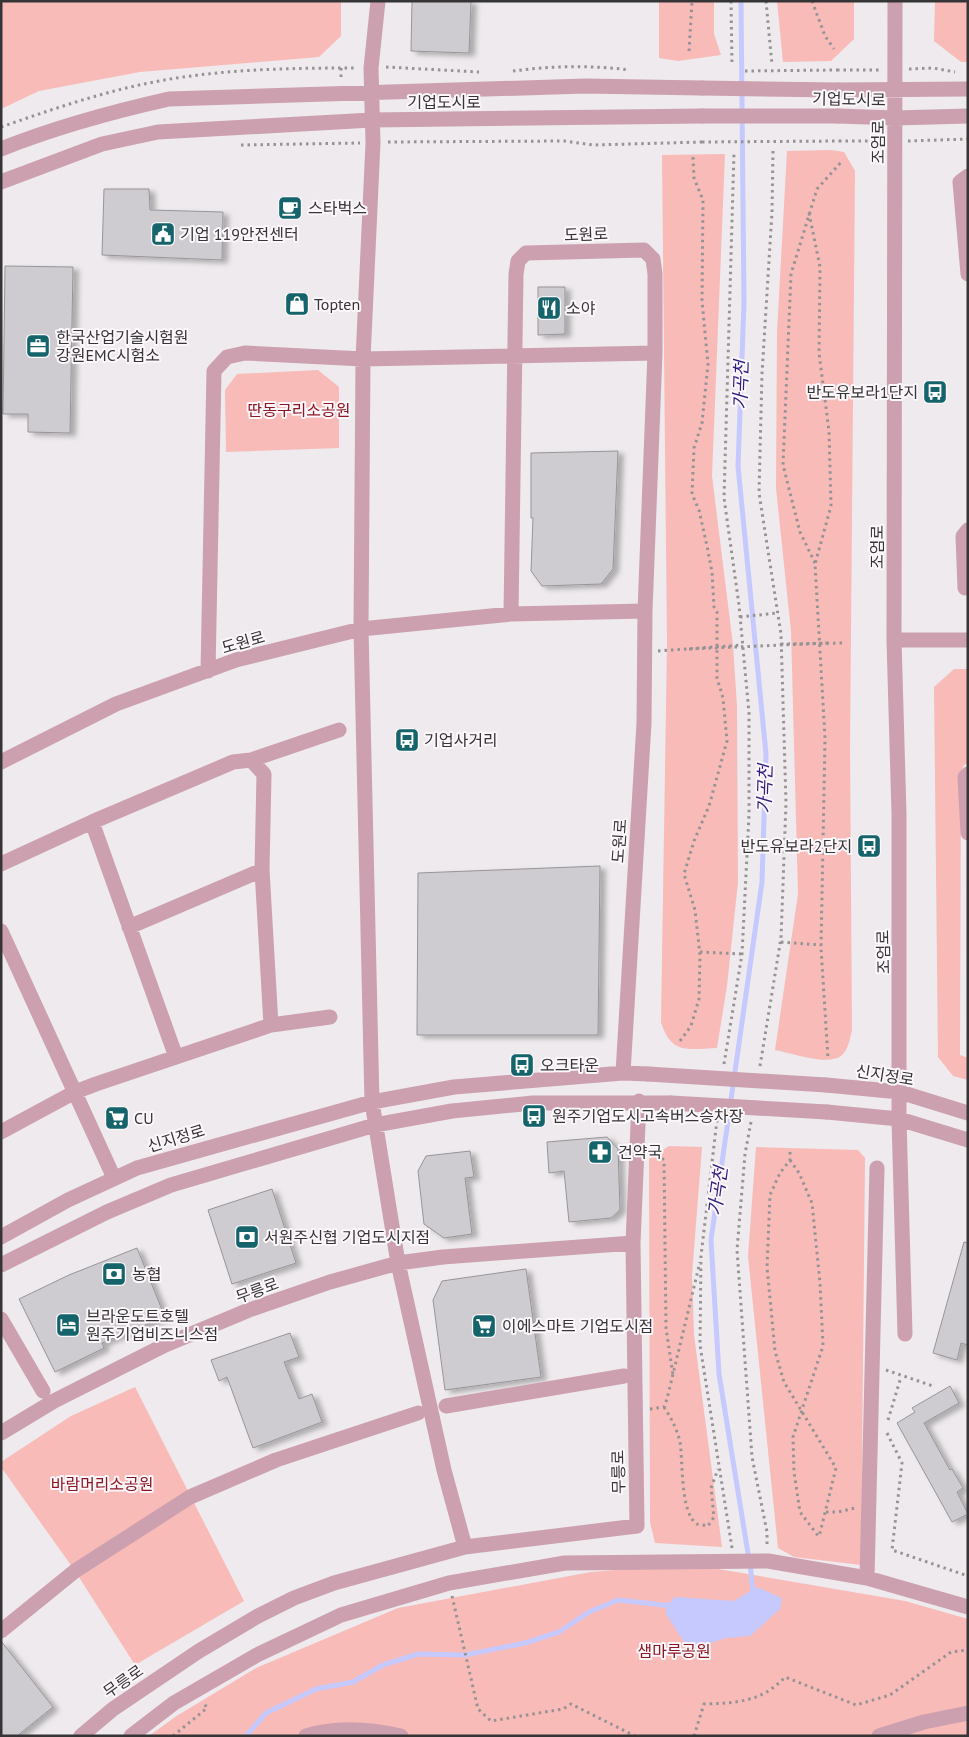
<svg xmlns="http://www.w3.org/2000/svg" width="969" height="1737" font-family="'PT Sans','Noto Sans KR',sans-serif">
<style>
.green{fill:#f8bbb8}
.water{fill:#c5c9fd}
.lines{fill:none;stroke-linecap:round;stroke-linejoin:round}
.stream{stroke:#c5c9fd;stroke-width:5}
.building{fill:#cfccd1;stroke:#979599;filter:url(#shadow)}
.path{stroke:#969395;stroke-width:3;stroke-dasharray:2.5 4;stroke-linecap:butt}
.minor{stroke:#cca0ae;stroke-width:15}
.path-bridge{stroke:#969395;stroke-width:3;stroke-dasharray:2.5 4;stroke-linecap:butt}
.minor-bridge{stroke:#cca0ae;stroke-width:15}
.labels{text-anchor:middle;stroke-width:4;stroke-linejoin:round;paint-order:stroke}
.street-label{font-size:16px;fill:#363536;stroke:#fcf7fb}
.poi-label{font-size:16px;fill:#363536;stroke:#fcf7fb;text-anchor:start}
.park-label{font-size:16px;fill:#8c1621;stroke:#fcf7fb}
.water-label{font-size:18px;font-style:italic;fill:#2e1f7f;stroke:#fcf7fb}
</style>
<defs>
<filter id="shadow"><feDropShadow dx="5.5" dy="3" stdDeviation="2.5" flood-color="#0004"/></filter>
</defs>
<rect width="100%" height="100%" fill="#eeeaed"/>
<!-- green -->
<path class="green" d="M 1,1 L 341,1 L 341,36 L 319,57 L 140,72 L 39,91 L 1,109 Z
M 659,1 L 714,1 L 714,34 L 721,55 L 678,61 L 659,58 Z
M 777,1 L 854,1 L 854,39 L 831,61 L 783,62 Z
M 935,1 L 968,1 L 968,62 L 961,62 L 934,41 Z
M 831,150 L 844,152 L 855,171 L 850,747 L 852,1030 C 850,1038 848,1051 841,1056 C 828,1066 791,1053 775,1050 L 798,894 L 791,631 L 776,488 L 777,332 L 787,151 Z
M 725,154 L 712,476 L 733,645 L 737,706 L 738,882 L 727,986 L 717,1048 C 688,1049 671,1055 661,1022 L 667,643 L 662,155 Z
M 318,370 L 339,387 L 339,448 L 226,452 L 225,390 L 237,374 Z
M 954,669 L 968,669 L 968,765 L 965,764 L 961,771 L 960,1055 L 968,1058 L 968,1080 L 953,1076 L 938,1057 L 934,687 Z
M 669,1146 L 702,1147 L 692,1275 L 694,1335 L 722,1547 L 655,1543 L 650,1522 L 649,1159 Z
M 756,1147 L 858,1150 L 865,1158 L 861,1565 L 794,1557 L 778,1548 L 748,1256 Z
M 135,1387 L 244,1601 L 135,1665 L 75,1571 L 1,1467 L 1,1462 L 71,1416 Z
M 689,1564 L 905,1601 L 968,1619 L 968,1736 L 149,1736 L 175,1717 L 256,1668 L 398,1608 L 591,1572 Z"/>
<!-- water -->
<path class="water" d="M 757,1587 L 782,1598 L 780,1609 L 750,1636 L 726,1638 L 689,1650 L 666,1614 L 666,1606 L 675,1597 L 734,1601 Z"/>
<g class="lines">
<!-- stream -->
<path class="stream" d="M 741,1 L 744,303 L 738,466 L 766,754 L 762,882 L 711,1240 L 719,1374 L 751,1572 L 753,1595
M 246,1736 L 266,1713 L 316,1689 L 353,1682 L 383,1665 L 418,1654 L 465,1655 L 525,1643 L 559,1632 L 589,1612 L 618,1600 L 672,1606"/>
</g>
<!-- building -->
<path class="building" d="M 412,1 L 471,1 L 469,53 L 411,51 Z
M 104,189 L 149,189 L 150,210 L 223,212 L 222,260 L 102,255 Z
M 5,266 L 73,267 L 70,433 L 28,432 L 28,414 L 3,414 Z
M 538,287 L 565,287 L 565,334 L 538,335 Z
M 618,451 L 613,569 L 601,584 L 542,586 L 531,571 L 533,518 L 531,518 L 531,453 Z
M 600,866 L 598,1035 L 417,1035 L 418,873 Z
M 607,1137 L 618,1149 L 620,1210 L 611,1218 L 569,1222 L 564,1171 L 549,1173 L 547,1142 Z
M 470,1151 L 474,1177 L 465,1178 L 472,1234 L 444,1238 L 424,1224 L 418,1171 L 426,1156 Z
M 272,1189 L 296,1263 L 232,1284 L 208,1210 Z
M 964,1242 L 968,1243 L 968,1345 L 961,1343 L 957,1360 L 933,1353 Z
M 137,1248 L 165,1317 L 102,1343 L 104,1348 L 55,1372 L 19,1299 L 69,1275 Z
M 526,1269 L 541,1377 L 445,1390 L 433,1300 L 442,1281 Z
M 290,1333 L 299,1357 L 284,1362 L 299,1399 L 312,1394 L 322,1422 L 253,1448 L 227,1377 L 219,1381 L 211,1360 Z
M 950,1386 L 959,1403 L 924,1423 L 950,1470 L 952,1469 L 963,1488 L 957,1492 L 968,1514 L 952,1522 L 897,1423 L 915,1412 L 912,1408 Z
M 1,1641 L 53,1707 L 17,1736 L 1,1736 Z"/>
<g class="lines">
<!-- path -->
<path class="path" d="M 731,1 L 732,66
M 766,1 L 772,65
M 812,1 L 825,36 L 834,49
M 689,51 L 692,1
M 386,67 L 479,72
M 341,68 L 341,80
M 909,69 L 933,68 L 955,72
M 837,70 L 880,70
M 513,71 C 550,66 591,65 629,70
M 1,127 C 53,109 105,91 159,81 C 224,69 291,68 357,68
M 839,141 L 880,141
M 908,141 L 968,139
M 388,142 L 564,141 L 593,145 L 702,142
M 241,145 L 360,143
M 809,213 L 820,267 L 819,353 L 829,431 L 831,506 L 815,564 L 825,738 L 821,948 L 828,1058
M 815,563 L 800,532 L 783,465 L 791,274 L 817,189 L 843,160
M 740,617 L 777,613
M 781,644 L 846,643
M 658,651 L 742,645
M 781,942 L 821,945
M 700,952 L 742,954
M 680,1041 L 691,1026 L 699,999 L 700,955 L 695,910 L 684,874 L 694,841 L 709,806 L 727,741 L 723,698 L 717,678 L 717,612 L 714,607 L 712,572 L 707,546 L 699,510 L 692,494 L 694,448 L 702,423 L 708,364 L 702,301 L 703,200 L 694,178 L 693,157
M 724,1064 L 742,954 L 749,815 L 749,713 L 739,605 L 724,498 L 734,152
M 760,1066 L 781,938 L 786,803 L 781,634 L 759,493 L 762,374 L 772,212 L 773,151
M 717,1120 L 701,1256 L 700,1345 L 732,1548
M 751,1122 L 745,1154 L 737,1250 L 752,1457 L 767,1532 L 767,1548
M 652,1150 L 664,1160 L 666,1328 L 673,1375
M 790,1152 L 790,1160 L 780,1173 L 770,1195 L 767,1267 L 775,1351 L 784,1382 L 836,1468 L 819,1537
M 790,1160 L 799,1173 L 812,1203 L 820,1283 L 823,1346 L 793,1437 L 794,1472 L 800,1512 L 819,1537
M 886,1370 L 933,1386
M 664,1407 C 671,1418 677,1429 680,1442 C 683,1459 680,1514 697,1524 C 700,1525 705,1525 708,1526 L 714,1517 L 711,1488 L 718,1469
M 650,1409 L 664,1407 L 667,1399 L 700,1262
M 888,1420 L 901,1377
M 887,1433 L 902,1463 L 892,1550 L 968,1576
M 826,1512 L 838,1512 L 855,1508
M 452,1596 L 478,1709 L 491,1721 L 563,1709 L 571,1704 L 635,1736
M 173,1736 L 207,1708 L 204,1703
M 694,1736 L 704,1704 C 736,1703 762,1702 785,1677 L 856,1705 L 890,1695 L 951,1652 L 968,1650"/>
<!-- minor -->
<path class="minor" d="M 378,1 L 371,68 L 373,143 L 363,359 L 361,629 L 372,1102 L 398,1263 L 444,1470 L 465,1547
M 895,1 L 894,640 L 899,814 L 899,1119 L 905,1334
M 838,90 L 968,89
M 838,116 L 895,118 L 968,116
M 1,149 C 56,127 111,112 169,99 L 585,86 L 702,88
M 968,176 L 960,182 L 968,274
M 1,182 L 102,144 L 158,132 L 372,120 L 702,116
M 965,588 L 963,536 L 968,530
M 511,614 L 516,274 L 518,261 L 526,253 L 644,250 L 653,259 L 655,274 L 655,353 L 645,611 L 644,723 L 623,1073
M 894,640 L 968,640
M 208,671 L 214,371 L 227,357 L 245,353 L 363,359 L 655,353
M 251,760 L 339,730
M 1,762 L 116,704 L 236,660 L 361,629 L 511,614 L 645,611
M 968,774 L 965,777 L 968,833
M 92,822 L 176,1057
M 1,864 L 92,822 L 233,762 L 251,760 L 264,774 L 262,870 L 271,1025
M 129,927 L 262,870
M 1,931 L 114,1178
M 826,1085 L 900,1092 L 968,1113
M 827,1112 L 899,1119 L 968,1140
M 1,1132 L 75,1092 L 96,1084 L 271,1025 L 330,1017
M 1,1237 L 68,1200 L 137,1168 L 372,1102 L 454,1087 L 623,1073 L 648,1074
M 1,1265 L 107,1212 L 171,1185 L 375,1125 L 452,1111 L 533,1103 L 671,1103
M 1,1319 L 43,1391
M 446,1406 L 624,1376
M 1,1433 L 54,1401 L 165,1345 L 249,1310 L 330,1282 L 398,1263 L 443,1257 L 633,1243
M 867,1578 L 877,1168
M 1,1631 L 75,1571 L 190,1497 L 276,1460 L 418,1413
M 81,1736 L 113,1709 L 199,1651 L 258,1616 L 294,1598 L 334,1583 L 465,1547 L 637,1526 L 633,1243 L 639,1101
M 131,1736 L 174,1703 L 257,1655 L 341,1615 L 449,1583 L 565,1563 L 768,1561 L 867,1578 L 968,1607
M 306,1736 C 337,1726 370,1729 401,1736
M 879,1736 L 924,1722 L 968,1713"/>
<!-- path-bridge -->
<path class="path-bridge" d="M 745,71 L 837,70
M 702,142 L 839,141
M 689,649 L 829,643"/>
<!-- minor-bridge -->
<path class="minor-bridge" d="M 702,88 L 838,90
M 702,116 L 838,116
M 648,1074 L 826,1085
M 671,1103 L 827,1112"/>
</g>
<!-- icons -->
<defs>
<symbol id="cafe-square" viewBox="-11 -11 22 22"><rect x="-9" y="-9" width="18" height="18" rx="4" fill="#15636b" stroke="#fcf7fb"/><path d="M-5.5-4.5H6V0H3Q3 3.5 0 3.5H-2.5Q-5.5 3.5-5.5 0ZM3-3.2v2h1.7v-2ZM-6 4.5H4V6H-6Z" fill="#fff"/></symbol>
<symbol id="civic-square" viewBox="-11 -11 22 22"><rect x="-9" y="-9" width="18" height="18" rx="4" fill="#15636b" stroke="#fcf7fb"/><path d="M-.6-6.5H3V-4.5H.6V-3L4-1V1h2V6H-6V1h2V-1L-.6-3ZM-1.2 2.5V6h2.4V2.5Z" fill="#fff"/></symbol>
<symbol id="shop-square" viewBox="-11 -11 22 22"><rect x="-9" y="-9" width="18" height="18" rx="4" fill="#15636b" stroke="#fcf7fb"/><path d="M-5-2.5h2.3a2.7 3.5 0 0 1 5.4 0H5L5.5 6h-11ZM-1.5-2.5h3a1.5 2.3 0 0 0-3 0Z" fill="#fff"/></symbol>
<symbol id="restaurant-square" viewBox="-11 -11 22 22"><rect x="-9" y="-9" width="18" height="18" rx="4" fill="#15636b" stroke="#fcf7fb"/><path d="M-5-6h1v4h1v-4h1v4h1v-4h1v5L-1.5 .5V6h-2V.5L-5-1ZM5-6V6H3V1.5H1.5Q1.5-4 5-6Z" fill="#fff"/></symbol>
<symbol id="office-square" viewBox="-11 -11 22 22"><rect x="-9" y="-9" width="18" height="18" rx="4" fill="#15636b" stroke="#fcf7fb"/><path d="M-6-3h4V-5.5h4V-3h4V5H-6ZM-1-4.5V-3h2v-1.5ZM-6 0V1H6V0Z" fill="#fff"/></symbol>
<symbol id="bus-square" viewBox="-11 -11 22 22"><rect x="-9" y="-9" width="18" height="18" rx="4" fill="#15636b" stroke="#fcf7fb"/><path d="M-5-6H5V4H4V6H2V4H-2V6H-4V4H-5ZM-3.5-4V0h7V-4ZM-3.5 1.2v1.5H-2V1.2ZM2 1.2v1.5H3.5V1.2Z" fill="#fff"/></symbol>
<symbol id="supermarket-square" viewBox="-11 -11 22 22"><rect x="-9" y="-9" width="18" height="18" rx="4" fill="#15636b" stroke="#fcf7fb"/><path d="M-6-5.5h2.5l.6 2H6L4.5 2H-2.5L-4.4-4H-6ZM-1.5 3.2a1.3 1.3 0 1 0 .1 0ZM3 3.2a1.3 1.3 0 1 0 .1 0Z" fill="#fff"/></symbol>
<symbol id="pharmacy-square" viewBox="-11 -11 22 22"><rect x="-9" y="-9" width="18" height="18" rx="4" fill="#15636b" stroke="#fcf7fb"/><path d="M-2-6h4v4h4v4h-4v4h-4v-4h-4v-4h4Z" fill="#fff"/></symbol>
<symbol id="bank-square" viewBox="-11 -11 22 22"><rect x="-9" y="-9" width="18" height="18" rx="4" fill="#15636b" stroke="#fcf7fb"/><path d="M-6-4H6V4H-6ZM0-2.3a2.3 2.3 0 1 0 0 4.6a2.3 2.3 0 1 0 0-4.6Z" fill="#fff"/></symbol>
<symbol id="hotel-square" viewBox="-11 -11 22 22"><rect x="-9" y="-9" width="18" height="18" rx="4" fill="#15636b" stroke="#fcf7fb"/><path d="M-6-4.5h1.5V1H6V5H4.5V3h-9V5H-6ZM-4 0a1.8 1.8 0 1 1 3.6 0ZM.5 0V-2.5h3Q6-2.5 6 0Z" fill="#fff"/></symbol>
</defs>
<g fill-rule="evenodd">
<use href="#cafe-square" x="276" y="194" width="28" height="28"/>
<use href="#civic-square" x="149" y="220" width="28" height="28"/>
<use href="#shop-square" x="283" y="290" width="28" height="28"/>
<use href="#restaurant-square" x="535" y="294" width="28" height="28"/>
<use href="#office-square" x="24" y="332" width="28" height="28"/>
<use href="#bus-square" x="921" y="378" width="28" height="28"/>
<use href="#bus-square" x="393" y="726" width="28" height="28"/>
<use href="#bus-square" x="855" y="832" width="28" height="28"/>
<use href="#bus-square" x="508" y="1051" width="28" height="28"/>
<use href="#bus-square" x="520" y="1102" width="28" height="28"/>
<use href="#supermarket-square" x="103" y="1104" width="28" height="28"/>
<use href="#pharmacy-square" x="586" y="1138" width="28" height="28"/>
<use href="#bank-square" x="233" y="1223" width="28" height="28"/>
<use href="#bank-square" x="100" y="1260" width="28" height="28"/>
<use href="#hotel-square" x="54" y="1311" width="28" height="28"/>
<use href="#supermarket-square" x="470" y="1312" width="28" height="28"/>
</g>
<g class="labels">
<!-- street labels -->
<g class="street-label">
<text transform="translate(849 99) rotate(1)" y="6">기업도시로</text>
<text x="444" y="108">기업도시로</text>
<text transform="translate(878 142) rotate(-90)" y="6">조엄로</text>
<text transform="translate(586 234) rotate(-2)" y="6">도원로</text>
<text transform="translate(877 547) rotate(-90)" y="6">조엄로</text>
<text transform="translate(243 642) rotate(-16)" y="6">도원로</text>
<text transform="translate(619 841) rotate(-86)" y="6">도원로</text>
<text transform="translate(883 952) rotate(-91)" y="6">조엄로</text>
<text transform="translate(885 1075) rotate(9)" y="6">신지정로</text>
<text transform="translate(176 1138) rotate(-17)" y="6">신지정로</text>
<text transform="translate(257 1290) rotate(-20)" y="6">무릉로</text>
<text transform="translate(618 1472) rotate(-91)" y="6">무릉로</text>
<text transform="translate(123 1681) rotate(-35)" y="6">무릉로</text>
</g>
<!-- poi labels -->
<g class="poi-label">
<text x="308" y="214">스타벅스</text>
<text x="180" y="240">기업 119안전센터</text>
<text x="314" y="310">Topten</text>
<text x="566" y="314">소야</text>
<text x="56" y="343">한국산업기술시험원<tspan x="56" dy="18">강원EMC시험소</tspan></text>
<text x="918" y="398" text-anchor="end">반도유보라1단지</text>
<text x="424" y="746">기업사거리</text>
<text x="852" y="852" text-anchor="end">반도유보라2단지</text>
<text x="540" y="1071">오크타운</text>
<text x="552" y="1122">원주기업도시고속버스승차장</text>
<text x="134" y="1124">CU</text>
<text x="618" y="1158">건약국</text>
<text x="264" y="1243">서원주신협 기업도시지점</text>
<text x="132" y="1280">농협</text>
<text x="86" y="1322">브라운도트호텔<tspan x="86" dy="18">원주기업비즈니스점</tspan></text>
<text x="502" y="1332">이에스마트 기업도시점</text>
</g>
<!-- park labels -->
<g class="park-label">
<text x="299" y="416">딴동구리소공원</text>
<text x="102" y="1490">바람머리소공원</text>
<text x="674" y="1657">샘마루공원</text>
</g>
<!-- water labels -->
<g class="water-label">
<text transform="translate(741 385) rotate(-88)" y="6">가곡천</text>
<text transform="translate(765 789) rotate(-88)" y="6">가곡천</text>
<text transform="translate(718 1191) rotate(-82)" y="6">가곡천</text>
</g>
</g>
<!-- border -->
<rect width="969" height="1737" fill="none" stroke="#363536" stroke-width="5"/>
</svg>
